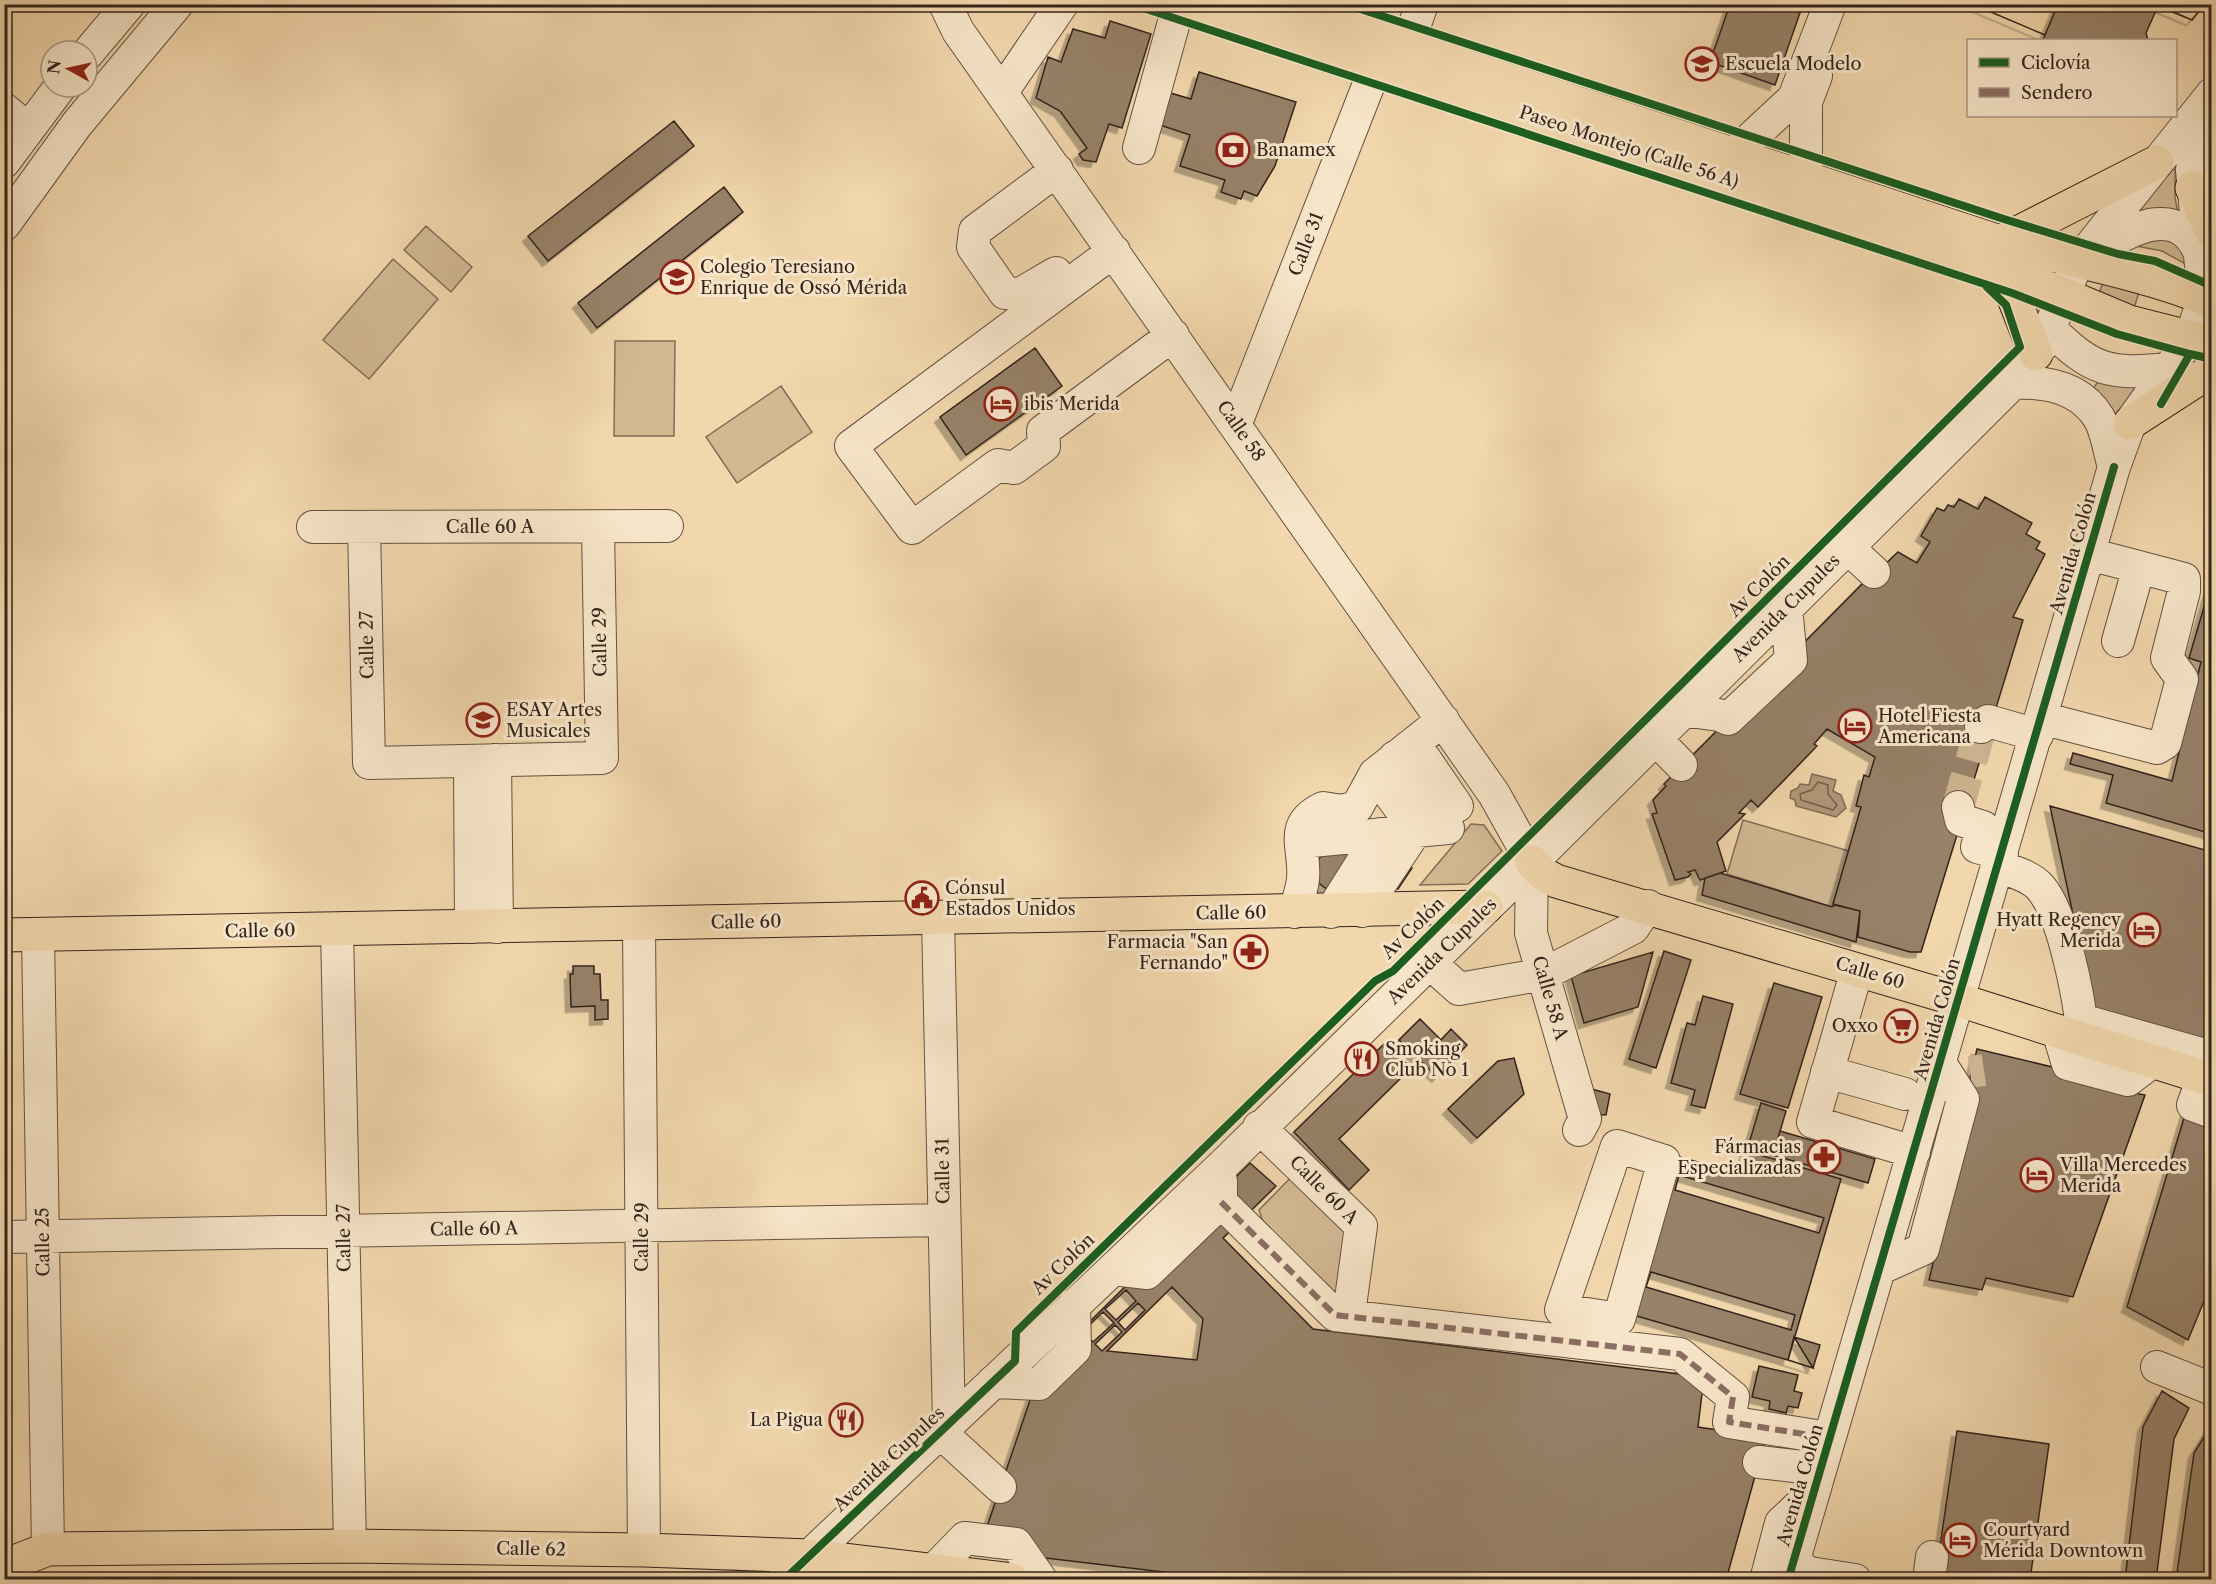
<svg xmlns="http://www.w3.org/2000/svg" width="2216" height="1584" font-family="'Libre Caslon Text',serif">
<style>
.green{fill:#d2b994;stroke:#836e58;stroke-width:1.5}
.water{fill:#b19a7b;stroke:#7f6b55;stroke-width:1.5}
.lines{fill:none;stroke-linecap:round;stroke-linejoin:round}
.shore{stroke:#725f4c;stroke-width:1.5}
.building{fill:#978167;stroke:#34241d;stroke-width:1.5;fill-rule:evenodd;filter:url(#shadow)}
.minor-tunnel{stroke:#ccb38f;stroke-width:32;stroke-dasharray:32 16;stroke-linecap:butt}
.minor-casing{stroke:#645141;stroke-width:34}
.major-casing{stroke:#34241d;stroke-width:35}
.minor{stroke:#f7e5c9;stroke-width:32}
.major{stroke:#f2d7ac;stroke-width:33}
.quiet{stroke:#8d6e63;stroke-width:6;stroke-dasharray:12 6;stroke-linecap:butt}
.cycleway-casing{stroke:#f7e5c9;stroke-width:11}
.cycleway{stroke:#1b5e20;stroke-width:8}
.labels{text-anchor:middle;stroke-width:6;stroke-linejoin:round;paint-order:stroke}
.poi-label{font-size:18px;fill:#34241d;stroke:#f7e5c9;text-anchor:start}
.street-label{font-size:18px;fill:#34241d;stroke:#f7e5c9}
</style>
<defs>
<filter id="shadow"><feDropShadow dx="-5.5" dy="5.5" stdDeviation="0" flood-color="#0004"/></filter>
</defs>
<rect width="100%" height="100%" fill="#f2d7ac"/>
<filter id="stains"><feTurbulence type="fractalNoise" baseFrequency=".00333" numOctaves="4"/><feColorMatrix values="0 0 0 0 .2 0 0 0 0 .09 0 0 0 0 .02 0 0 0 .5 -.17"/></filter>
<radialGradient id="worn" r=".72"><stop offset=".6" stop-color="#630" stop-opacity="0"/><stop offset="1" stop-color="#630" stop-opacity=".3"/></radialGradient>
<!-- green -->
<path class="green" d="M 2172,168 L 2175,170 L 2175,198 L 2178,213 L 2127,226 Z
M 426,226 L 472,267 L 451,292 L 404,250 Z
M 2179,236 L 2189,266 L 2162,251 L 2131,245 L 2132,242 Z
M 393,259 L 438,299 L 369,379 L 323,340 Z
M 2104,280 L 2140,289 L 2134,308 L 2099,293 Z
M 615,341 L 675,341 L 674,436 L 614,436 Z
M 2147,375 L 2115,425 L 2089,393 L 2103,376 Z
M 781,386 L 812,432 L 737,483 L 706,437 Z
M 1743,820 L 1849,851 L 1832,907 L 1727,874 Z
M 1471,824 L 1484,825 L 1502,851 L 1468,884 L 1420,885 Z
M 1301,1167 L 1361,1226 L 1351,1299 L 1327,1298 L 1264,1225 L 1259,1210 Z"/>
<!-- water -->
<path class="water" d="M 1812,774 L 1836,780 L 1833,791 L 1841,795 L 1846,808 L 1836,817 L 1796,806 L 1795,800 L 1790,798 L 1791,791 L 1798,788 L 1800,784 L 1809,785 Z"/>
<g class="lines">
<!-- shore -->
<path class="shore" d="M 1818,782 L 1828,785 L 1828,794 L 1837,805 L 1833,810 L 1801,800 L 1800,794 L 1812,790 Z"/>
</g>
<!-- building -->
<path class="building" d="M 1730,4 L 1803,4 L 1775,85 L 1710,62 Z
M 1972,4 L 2205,4 L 2192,20 L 2158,6 L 2146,33 L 2148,40 L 2043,40 L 2045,35 Z
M 1972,4 L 2058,4 L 2045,35 Z
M 2155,4 L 2205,4 L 2192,20 Z
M 1110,21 L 1151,34 L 1122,128 L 1109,124 L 1096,162 L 1083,160 L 1079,154 L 1087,148 L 1060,111 L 1036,98 L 1048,57 L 1061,62 L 1073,29 L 1105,38 Z
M 1199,72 L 1296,102 L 1275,166 L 1257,196 L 1244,191 L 1241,199 L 1221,192 L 1225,180 L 1180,166 L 1190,135 L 1157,124 L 1167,92 L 1191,99 Z
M 674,121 L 694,146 L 548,261 L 528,236 Z
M 724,187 L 743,212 L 597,328 L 578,303 Z
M 1035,348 L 1062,386 L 966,455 L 940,417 Z
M 1985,497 L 2032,523 L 2026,534 L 2040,542 L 2036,549 L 2045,554 L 2013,617 L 2023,620 L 1921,952 L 1910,952 L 1858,937 L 1860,911 L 1833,904 L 1861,807 L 1856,806 L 1864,775 L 1869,777 L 1875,757 L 1827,729 L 1814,744 L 1817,746 L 1758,807 L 1751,800 L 1739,813 L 1745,814 L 1717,842 L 1726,871 L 1700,880 L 1695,870 L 1688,872 L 1691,874 L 1688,877 L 1675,880 L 1652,814 L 1657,813 L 1653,800 L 1666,786 L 1664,784 L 1874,572 L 1876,573 L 1898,552 L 1917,563 L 1930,542 L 1921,536 L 1937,508 L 1944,511 L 1948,505 L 1954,507 L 1959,499 L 1978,509 Z
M 2209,590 L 2212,591 L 2212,834 L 2106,803 L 2113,775 L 2070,764 L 2073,753 L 2172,781 L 2201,662 L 2189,658 Z
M 2050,806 L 2212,852 L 2212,1044 L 2093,1009 Z
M 1369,839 L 1412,868 L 1398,889 L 1378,877 L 1332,893 L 1308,875 L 1332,840 L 1356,858 Z
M 1720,873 L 1832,907 L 1835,905 L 1860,911 L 1856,942 L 1702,895 L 1705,878 Z
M 1664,951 L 1691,960 L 1656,1068 L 1629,1059 Z
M 1653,952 L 1638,1007 L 1584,1023 L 1571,976 Z
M 573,966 L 594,966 L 594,974 L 600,974 L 601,1000 L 608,1000 L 608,1019 L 595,1020 L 595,1006 L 571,1007 L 570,974 L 573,974 Z
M 1774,983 L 1822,997 L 1788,1108 L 1740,1094 Z
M 1703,996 L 1733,1004 L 1705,1108 L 1691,1105 L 1695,1090 L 1671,1083 L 1687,1023 L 1695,1025 Z
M 1420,1019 L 1441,1040 L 1451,1029 L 1467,1045 L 1437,1077 L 1399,1040 Z
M 1386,1042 L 1411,1068 L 1339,1139 L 1369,1170 L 1349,1190 L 1294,1132 Z
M 1977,1049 L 2128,1085 L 2129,1092 L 2145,1095 L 2073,1297 L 1986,1278 L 1982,1290 L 1929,1280 L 1938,1242 L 1943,1190 Z
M 1514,1058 L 1524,1094 L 1477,1138 L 1448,1109 L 1498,1061 Z
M 1588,1088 L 1610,1094 L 1606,1115 L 1592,1114 Z
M 1761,1103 L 1786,1111 L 1773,1155 L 1748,1147 Z
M 2212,1103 L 2212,1290 L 2209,1289 L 2188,1340 L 2127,1307 L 2187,1108 Z
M 1780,1131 L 1875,1159 L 1868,1183 L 1773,1155 Z
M 1746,1151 L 1841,1179 L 1788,1360 L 1623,1312 L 1669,1154 L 1740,1174 ZM 1679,1175 L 1824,1218 L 1819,1233 L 1675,1190 ZM 1651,1272 L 1795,1315 L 1791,1330 L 1646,1287 Z
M 1250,1163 L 1276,1186 L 1223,1238 L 1313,1329 L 1704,1377 L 1698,1427 L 1766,1437 L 1726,1580 L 1231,1580 L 979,1550 L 1040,1371 ZM 1172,1287 L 1203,1319 L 1197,1360 L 1107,1351 ZM 1126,1290 L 1136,1301 L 1116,1320 L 1105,1309 ZM 1138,1303 L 1145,1310 L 1125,1330 L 1118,1322 ZM 1103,1312 L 1114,1323 L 1093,1342 L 1083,1331 ZM 1115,1325 L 1122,1332 L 1102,1351 L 1095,1344 Z
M 1794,1337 L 1820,1345 L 1813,1368 L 1788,1360 Z
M 1794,1337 L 1813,1368 L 1788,1360 Z
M 1759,1366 L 1798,1375 L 1794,1391 L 1802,1393 L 1798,1408 L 1788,1406 L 1786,1413 L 1769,1409 L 1770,1401 L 1752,1397 Z
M 2162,1391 L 2189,1408 L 2174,1439 L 2156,1580 L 2125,1580 L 2143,1427 Z
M 2212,1424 L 2212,1580 L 2176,1580 L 2194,1453 Z
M 1957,1431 L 2049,1444 L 2030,1580 L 1935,1580 Z"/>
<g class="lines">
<!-- minor-tunnel -->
<path class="minor-tunnel" d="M 1958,807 L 1981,727
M 1970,1072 L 1984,1070"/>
<defs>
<path id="minor" d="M 945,4 L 958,31 L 1494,794 L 1532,862 L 1531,933 L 1585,1119 L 1579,1130
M 1407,47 L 1422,4
M 87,54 L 129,4
M 1002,92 L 1062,4
M 4,109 L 28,129
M 1139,148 L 1179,4
M 1734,154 L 1794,98 L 1830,4
M 4,162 L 60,87
M 1806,178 L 1806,102 L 1816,76
M 4,225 L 77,124 L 177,4
M 1114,251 L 851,446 L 912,528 L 998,465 L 1014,468 L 1044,446 L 1043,431 L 1173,335
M 2096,251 C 2133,227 2182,201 2202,259
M 1056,273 L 1020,294 L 1005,293 L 973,247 L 975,231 L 1057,170
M 2050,329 C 2093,371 2109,375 2168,369
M 2013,383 C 2046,381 2080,387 2099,418 C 2107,431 2109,451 2114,467
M 1236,423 L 1376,66
M 313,527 L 667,526
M 364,527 L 369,763 L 602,758 L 598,527
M 1847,547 L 1874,572
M 2118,641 L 2139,567
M 1683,710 L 1719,715 L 1728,719 L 1791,660 L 1786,607
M 2041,718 L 2157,748 L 2165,743 L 2182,679 L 2167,658 L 2184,591 L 2184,579 L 2089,554
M 1981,727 L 1988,721 L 2037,735
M 1655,738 L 1681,765
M 1414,743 L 1457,806
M 1395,757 L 1448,828
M 495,760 L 497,927
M 470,761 L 471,927
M 1958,807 L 1961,820 L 1983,827 L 1977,847 L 2002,854
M 1301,842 L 1448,828
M 1998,867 C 2012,871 2030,876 2040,887 C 2064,914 2080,1002 2083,1039
M 1362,911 L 1416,830 L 1375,774
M 1295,912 C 1297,902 1302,890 1303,879 C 1306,848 1287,825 1323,808 L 1342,811 L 1357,807 L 1375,774 L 1443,720
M 1331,912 L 1380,834
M 938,919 L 949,1424
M 639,924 L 644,1550
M 337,929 L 350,1546
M 38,935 L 48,1549
M 1430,963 L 1459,989 L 1544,974 L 1633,928 L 1648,906
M 1857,970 L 1813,1122 L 1914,1152
M 2081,1020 L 2212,1057
M 2058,1031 L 2068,1064 L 2128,1080 L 2153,1061
M 1827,1072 L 1905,1094
M 2203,1078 L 2193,1105 L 2212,1112
M 1259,1127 L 1361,1226 L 1351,1299
M 1617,1146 L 1664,1161 L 1619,1319 L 1561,1310 Z
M 1221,1202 L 1335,1315 L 1680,1354 L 1733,1397 L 1729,1422 L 1816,1436
M 4,1237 L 944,1220
M 1113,1269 L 1147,1273 L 1221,1202 L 1221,1181
M 1879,1269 L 1923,1249 L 1963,1099 L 1940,1063
M 2157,1367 L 2212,1389
M 993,1382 L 1039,1384 L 1075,1349 L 1074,1305
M 940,1432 L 1000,1487
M 1759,1462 L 1820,1469
M 1795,1557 L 1802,1569 L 1810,1573 L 1855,1580
M 934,1570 L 965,1538 L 1016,1544 L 1041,1580
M 784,1580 L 1222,1166 L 1500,894 L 2013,383 L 2043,344 L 2077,263 L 2212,94
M 1766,1580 L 1781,1523 L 1812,1494
M 1788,1580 L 2114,467 L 2130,423 L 2190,339 L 2204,298 L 2192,170 L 2194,158 L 2212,132
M 1929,1580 L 1932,1557"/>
<path id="major" d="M 1192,4 L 1993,265 L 2129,322 L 2212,343
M 1277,4 L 2000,242 C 2071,261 2144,273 2212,301
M 2192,188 L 2212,232
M 2000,242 L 2157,162
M 1993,265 L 2012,293 L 2036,354
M 2130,423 L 2212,370
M 1532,862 L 1543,874 L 1556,881 L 1959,1000 L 2212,1080
M 4,935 L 1486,907
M 4,1566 L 48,1549 L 350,1546 L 644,1550 L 809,1556 L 1012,1580"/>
</defs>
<!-- minor casing -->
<use href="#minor" class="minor-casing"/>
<!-- major casing -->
<use href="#major" class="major-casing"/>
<!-- minor -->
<use href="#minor" class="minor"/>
<!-- major -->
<use href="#major" class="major"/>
<!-- quiet -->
<path class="quiet" d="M 1221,1202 L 1335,1315 L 1680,1354 L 1733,1397 L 1729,1422 L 1816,1436"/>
<defs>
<path id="cycleway" d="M 1131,4 L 2012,293 L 2117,334 L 2190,354
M 1345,4 L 2007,220 L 2118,254 L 2155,261 L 2212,286
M 2161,404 L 2190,354 L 2212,359
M 784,1580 L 1015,1361 L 1016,1332 L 1375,981 L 1393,971 L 2020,347 L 2006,305 L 1987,287
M 1788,1580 L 2114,467"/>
</defs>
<!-- cycleway casing -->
<use href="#cycleway" class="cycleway-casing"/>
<!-- cycleway -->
<use href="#cycleway" class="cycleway"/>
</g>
<!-- icons -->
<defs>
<symbol id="university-ring" viewBox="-11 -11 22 22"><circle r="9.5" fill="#f7e5c9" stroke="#8f2418" stroke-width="1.5"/><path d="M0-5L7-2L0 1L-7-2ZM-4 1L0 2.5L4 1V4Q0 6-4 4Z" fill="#8f2418"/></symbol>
<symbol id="bank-ring" viewBox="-11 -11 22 22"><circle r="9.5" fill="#f7e5c9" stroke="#8f2418" stroke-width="1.5"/><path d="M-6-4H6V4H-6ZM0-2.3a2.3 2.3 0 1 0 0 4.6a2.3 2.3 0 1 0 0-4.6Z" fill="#8f2418"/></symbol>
<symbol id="school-ring" viewBox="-11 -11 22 22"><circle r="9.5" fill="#f7e5c9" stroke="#8f2418" stroke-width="1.5"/><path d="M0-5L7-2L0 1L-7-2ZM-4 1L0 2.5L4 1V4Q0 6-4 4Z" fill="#8f2418"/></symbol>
<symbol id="hotel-ring" viewBox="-11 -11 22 22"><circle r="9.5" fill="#f7e5c9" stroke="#8f2418" stroke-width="1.5"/><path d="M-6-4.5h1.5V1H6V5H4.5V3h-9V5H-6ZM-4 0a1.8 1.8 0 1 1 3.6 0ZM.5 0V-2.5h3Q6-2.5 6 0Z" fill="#8f2418"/></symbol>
<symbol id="civic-ring" viewBox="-11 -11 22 22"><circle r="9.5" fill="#f7e5c9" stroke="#8f2418" stroke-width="1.5"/><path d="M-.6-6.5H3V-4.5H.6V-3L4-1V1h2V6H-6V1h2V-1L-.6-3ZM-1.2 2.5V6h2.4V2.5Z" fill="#8f2418"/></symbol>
<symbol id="pharmacy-ring" viewBox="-11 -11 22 22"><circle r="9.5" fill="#f7e5c9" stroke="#8f2418" stroke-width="1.5"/><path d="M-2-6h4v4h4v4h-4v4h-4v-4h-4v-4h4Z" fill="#8f2418"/></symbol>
<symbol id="supermarket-ring" viewBox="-11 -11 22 22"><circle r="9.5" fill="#f7e5c9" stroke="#8f2418" stroke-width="1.5"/><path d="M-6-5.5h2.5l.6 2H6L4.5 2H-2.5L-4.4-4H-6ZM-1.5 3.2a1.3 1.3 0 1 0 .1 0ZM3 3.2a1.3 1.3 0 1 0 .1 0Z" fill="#8f2418"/></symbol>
<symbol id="restaurant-ring" viewBox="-11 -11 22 22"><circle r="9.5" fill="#f7e5c9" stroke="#8f2418" stroke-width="1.5"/><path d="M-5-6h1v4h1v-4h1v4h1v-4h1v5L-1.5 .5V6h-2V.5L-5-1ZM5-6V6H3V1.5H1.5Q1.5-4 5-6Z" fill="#8f2418"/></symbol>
</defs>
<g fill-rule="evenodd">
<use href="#university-ring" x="1683" y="45" width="38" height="38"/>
<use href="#bank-ring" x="1214" y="131" width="38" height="38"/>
<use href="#school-ring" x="658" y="258" width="38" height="38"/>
<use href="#hotel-ring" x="982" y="385" width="38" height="38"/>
<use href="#university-ring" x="464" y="701" width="38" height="38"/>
<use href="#hotel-ring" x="1836" y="707" width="38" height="38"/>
<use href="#civic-ring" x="903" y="879" width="38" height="38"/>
<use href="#hotel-ring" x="2125" y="911" width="38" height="38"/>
<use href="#pharmacy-ring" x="1232" y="933" width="38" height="38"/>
<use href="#supermarket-ring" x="1882" y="1007" width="38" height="38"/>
<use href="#restaurant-ring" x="1343" y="1040" width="38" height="38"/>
<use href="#pharmacy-ring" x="1805" y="1138" width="38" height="38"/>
<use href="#hotel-ring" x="2018" y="1156" width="38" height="38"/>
<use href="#restaurant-ring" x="827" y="1401" width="38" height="38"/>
<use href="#hotel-ring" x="1941" y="1521" width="38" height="38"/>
</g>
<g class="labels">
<!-- poi labels -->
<g class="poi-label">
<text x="1725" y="70">Escuela Modelo</text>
<text x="1256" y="156">Banamex</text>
<text x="700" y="273">Colegio Teresiano<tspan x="700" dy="21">Enrique de Ossó Mérida</tspan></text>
<text x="1024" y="410">ibis Merida</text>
<text x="506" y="716">ESAY Artes<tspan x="506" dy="21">Musicales</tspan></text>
<text x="1878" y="722">Hotel Fiesta<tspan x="1878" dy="21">Americana</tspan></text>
<text x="945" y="894">Cónsul<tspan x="945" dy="21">Estados Unidos</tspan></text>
<text x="2121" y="926" text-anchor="end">Hyatt Regency<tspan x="2121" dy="21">Merida</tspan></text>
<text x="1228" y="948" text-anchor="end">Farmacia "San<tspan x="1228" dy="21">Fernando"</tspan></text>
<text x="1878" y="1032" text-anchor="end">Oxxo</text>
<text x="1385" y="1055">Smoking<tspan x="1385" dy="21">Club No 1</tspan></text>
<text x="1801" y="1153" text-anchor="end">Fármacias<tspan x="1801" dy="21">Especializadas</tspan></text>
<text x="2060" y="1171">Villa Mercedes<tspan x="2060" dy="21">Merida</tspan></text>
<text x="823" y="1426" text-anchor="end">La Pigua</text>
<text x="1983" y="1536">Courtyard<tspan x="1983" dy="21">Mérida Downtown</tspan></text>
</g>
<!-- street labels -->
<g class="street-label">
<text transform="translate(1629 147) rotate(18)" y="6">Paseo Montejo (Calle 56 A)</text>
<text transform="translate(1306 244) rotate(-69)" y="6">Calle 31</text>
<text transform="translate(1241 431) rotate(55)" y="6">Calle 58</text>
<text x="490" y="533">Calle 60 A</text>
<text transform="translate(2073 553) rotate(-74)" y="6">Avenida Colón</text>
<text transform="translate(1759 586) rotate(-45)" y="6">Av Colón</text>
<text transform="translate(1786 608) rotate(-45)" y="6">Avenida Cupules</text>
<text transform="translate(600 642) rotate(-91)" y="6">Calle 29</text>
<text transform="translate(367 645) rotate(-91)" y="6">Calle 27</text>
<text transform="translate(1231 913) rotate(-1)" y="6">Calle 60</text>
<text transform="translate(746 922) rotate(-1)" y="6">Calle 60</text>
<text transform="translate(1413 928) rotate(-44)" y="6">Av Colón</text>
<text transform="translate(260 931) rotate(-1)" y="6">Calle 60</text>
<text transform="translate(1442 951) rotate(-44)" y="6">Avenida Cupules</text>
<text transform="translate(1870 973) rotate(17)" y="6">Calle 60</text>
<text transform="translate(1550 998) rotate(74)" y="6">Calle 58 A</text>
<text transform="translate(1937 1019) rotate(-74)" y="6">Avenida Colón</text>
<text transform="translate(943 1171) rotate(-91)" y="6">Calle 31</text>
<text transform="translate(1324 1190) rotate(45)" y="6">Calle 60 A</text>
<text transform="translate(474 1229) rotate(-1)" y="6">Calle 60 A</text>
<text transform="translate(642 1237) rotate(-90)" y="6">Calle 29</text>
<text transform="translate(344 1238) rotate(-91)" y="6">Calle 27</text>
<text transform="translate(43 1242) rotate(-91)" y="6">Calle 25</text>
<text transform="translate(1063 1264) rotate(-44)" y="6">Av Colón</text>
<text transform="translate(889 1459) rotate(-43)" y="6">Avenida Cupules</text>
<text transform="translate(1800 1485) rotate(-74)" y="6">Avenida Colón</text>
<text transform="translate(531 1549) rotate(1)" y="6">Calle 62</text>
</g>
</g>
<!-- margin -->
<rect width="2216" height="1584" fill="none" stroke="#f2d7ac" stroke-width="24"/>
<rect x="6" y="6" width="2204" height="1572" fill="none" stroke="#34241d" stroke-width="3"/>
<rect x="12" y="12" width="2192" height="1560" fill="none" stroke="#34241d" stroke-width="1.5"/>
<!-- legend -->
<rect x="1967" y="39" width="210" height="78" fill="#f7e5c9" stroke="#a99884" stroke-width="1.5"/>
<rect x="1979" y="58" width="30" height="9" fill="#1b5e20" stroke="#a99884" stroke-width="1.5"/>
<text x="2021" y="69" font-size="18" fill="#34241d">Ciclovía</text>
<rect x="1979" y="88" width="30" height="9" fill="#8d6e63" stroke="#a99884" stroke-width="1.5"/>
<text x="2021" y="99" font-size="18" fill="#34241d">Sendero</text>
<!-- north arrow -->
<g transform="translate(69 69) rotate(278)"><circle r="28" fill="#f7e5c9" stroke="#a99884" stroke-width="1.5"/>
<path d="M0-4.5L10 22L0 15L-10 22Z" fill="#8f2418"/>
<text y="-9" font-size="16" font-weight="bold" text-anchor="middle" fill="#34241d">N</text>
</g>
<rect width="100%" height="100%" filter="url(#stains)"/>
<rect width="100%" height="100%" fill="url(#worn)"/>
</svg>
